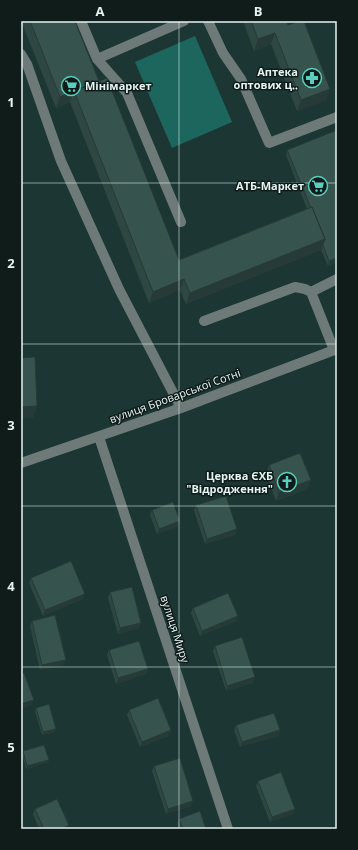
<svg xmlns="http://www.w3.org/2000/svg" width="358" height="850" font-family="'Open Sans',sans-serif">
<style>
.green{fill:#1c665d}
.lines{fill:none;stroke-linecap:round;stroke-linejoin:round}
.minor{stroke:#6d7a78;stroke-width:10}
.wall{fill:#2f4743}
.shaded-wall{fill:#263a37}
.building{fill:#37534e;stroke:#263a37}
.grid{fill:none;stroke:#e4f4f1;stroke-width:1;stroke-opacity:0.55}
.labels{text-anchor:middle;stroke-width:3;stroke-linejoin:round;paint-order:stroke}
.poi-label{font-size:11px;font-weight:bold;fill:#e4f4f1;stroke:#101c1a;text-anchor:end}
.street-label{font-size:11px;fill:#e4f4f1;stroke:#101c1a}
.neatline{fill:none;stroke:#e4f4f1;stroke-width:1.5}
.grid-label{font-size:13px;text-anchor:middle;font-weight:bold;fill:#e4f4f1}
</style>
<rect width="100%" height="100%" fill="#1c3733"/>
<!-- green -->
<path class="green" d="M 195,36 L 232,122 L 172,148 L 135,62 Z"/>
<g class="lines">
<!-- minor -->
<path class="minor" d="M 81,21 L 97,59 L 184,21
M 208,21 L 223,53 L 241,79 L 269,143 L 337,117
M 21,54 L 27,64 L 61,161 L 119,289 L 181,408
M 97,59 L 127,93 L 181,222
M 311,292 L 337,279
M 204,321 L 295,287 L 305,289 L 311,292 L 334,350
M 99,437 L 228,829
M 21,463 L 181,408 L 337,349"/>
</g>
<!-- wall -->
<path class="wall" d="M 21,21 L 75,21 L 99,82 L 179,260 L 307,209 L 286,155 L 287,150 L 337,262 L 328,266 L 321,250 L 186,304 L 180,290 L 149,303 L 70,102 L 56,108 Z
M 243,21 L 287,21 L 288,25 L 330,89 L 326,100 L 297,111 L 271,44 L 254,51 Z
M 269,465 L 311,480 L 307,489 L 276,501 L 266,474 Z
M 196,505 L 237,529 L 235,535 L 205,544 L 194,511 Z
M 152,510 L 178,526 L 157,534 L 150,515 Z
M 31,578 L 83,599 L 43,616 L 29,583 Z
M 110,592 L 139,628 L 118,634 L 108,598 Z
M 193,608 L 236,621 L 200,636 L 191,613 Z
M 32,621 L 64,665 L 40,670 L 30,626 Z
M 215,646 L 253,683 L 226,691 L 213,651 Z
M 109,650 L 146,674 L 116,684 L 107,655 Z
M 36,708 L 55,732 L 42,735 L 35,711 Z
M 129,710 L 171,730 L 169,736 L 140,747 L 127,715 Z
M 236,725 L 280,730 L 278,736 L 240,747 L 234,730 Z
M 23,751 L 49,760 L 48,762 L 26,769 L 22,754 Z
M 154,766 L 191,806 L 166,814 L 152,771 Z
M 258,781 L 295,809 L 293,814 L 270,822 L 256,786 Z
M 35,809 L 68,829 L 39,829 L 33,814 Z
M 179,819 L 206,829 L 179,829 L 177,824 Z"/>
<!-- shaded-wall -->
<path class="shaded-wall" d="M 275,33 L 271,44 L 254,51 L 258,39 Z
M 330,89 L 326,100 L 297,111 L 301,100 Z
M 74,91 L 70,102 L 56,108 L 60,97 Z
M 325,239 L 321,250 L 186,304 L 190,293 Z
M 337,258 L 337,262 L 328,266 L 329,261 Z
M 184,279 L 180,290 L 149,303 L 153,292 Z
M 37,406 L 33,418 L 21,418 L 21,407 Z
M 311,480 L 307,489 L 276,501 L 279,492 Z
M 180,521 L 178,526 L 157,534 L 159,529 Z
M 237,529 L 235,535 L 205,544 L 207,539 Z
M 85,594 L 83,599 L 43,616 L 45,610 Z
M 238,616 L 236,621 L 200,636 L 202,631 Z
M 141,623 L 139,628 L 118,634 L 120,628 Z
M 66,660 L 64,665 L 40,670 L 42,665 Z
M 148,669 L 146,674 L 116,684 L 118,678 Z
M 255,677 L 253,683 L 226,691 L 227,686 Z
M 34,700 L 32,705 L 21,709 L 21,704 Z
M 56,729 L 55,732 L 42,735 L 43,732 Z
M 171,730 L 169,736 L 140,747 L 142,742 Z
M 280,730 L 278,736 L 240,747 L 242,742 Z
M 49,760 L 48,762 L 26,769 L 27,766 Z
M 193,801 L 191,806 L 166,814 L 168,809 Z
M 295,809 L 293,814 L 270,822 L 272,817 Z
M 69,825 L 68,829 L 61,829 Z"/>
<!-- building -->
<path class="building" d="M 30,21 L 75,21 L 99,81 L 60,97 Z
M 251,21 L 287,21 L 288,25 L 300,21 L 304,21 L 330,89 L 301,100 L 275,33 L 258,39 Z
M 107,78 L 179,260 L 312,207 L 325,239 L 190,293 L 184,279 L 153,292 L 74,91 Z
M 337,130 L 337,258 L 329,261 L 323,245 L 325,239 L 312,207 L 311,208 L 287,150 Z
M 35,357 L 37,406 L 21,407 L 21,358 Z
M 300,453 L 311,480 L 279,492 L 269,465 Z
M 226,496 L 237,529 L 207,539 L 196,505 Z
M 173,502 L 180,521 L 159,529 L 152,510 Z
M 71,561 L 85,594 L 45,610 L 31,578 Z
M 132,587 L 141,623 L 120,628 L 110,592 Z
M 228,593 L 238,616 L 202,631 L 193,608 Z
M 55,615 L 66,660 L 42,665 L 32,621 Z
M 242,637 L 255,677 L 227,686 L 215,646 Z
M 139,641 L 148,669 L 118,678 L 109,650 Z
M 24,673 L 34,700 L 21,704 L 21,674 Z
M 158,698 L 171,730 L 142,742 L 129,710 Z
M 49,704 L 56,729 L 43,732 L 36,708 Z
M 274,713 L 280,730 L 242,742 L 236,725 Z
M 44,745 L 49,760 L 27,766 L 23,751 Z
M 180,758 L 193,801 L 168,809 L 154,766 Z
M 281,772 L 295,809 L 272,817 L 258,781 Z
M 57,799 L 69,825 L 61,829 L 44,829 L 35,809 Z
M 200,811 L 206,829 L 183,829 L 179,819 Z"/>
<!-- grid -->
<path class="grid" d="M 179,21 L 179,829M 21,183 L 337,183M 21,344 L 337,344M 21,506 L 337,506M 21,667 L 337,667"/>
<!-- icons -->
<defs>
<symbol id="pharmacy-ring" viewBox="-11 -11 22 22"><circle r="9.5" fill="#101c1a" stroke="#59cebe" stroke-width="1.5"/><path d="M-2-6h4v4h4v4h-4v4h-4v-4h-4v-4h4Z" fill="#59cebe"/></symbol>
<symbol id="supermarket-ring" viewBox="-11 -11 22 22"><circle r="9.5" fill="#101c1a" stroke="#59cebe" stroke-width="1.5"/><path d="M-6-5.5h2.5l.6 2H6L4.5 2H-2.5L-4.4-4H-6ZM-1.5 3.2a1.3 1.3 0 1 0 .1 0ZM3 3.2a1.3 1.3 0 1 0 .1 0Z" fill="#59cebe"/></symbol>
<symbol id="church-ring" viewBox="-11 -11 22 22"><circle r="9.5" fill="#101c1a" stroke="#59cebe" stroke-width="1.5"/><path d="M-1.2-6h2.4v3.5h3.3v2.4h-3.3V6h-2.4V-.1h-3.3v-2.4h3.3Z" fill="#59cebe"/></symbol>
</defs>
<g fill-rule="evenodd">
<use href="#pharmacy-ring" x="301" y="67" width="22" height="22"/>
<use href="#supermarket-ring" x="60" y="75" width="22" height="22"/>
<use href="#supermarket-ring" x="307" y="175" width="22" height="22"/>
<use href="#church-ring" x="276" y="471" width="22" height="22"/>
</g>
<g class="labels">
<!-- poi labels -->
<g class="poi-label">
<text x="298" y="76">Аптека<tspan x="298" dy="13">оптових ц‥</tspan></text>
<text x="85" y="90" text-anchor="start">Мінімаркет</text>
<text x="304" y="190">АТБ-Маркет</text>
<text x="273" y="480">Церква ЄХБ<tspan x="273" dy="13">"Відродження"</tspan></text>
</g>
<!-- street labels -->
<g class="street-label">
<text transform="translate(175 396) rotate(-20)" y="4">вулиця Броварської Сотні</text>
<text transform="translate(175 629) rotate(72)" y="4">вулиця Миру</text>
</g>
</g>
<!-- border -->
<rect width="358" height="850" fill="none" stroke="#101c1a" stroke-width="44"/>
<rect x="22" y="22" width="314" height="806" class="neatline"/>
<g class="grid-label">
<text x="100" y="16">A</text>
<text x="258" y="16">B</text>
<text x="11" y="107">1</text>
<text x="11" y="268">2</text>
<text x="11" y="430">3</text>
<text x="11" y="591">4</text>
<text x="11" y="752">5</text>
</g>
</svg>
